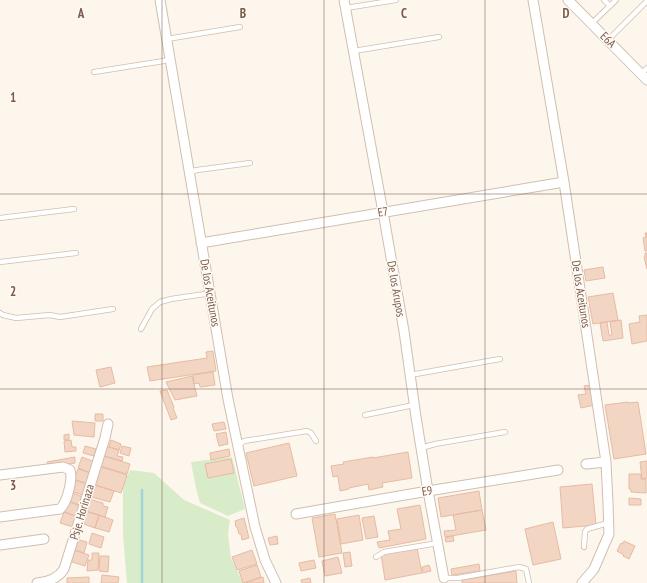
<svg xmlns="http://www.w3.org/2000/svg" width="647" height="583" font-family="'PT Sans Narrow',sans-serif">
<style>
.green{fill:#d8ecc9}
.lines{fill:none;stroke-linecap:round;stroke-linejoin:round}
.stream{stroke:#a5d3da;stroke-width:2.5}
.building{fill:#f3d5c3;stroke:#e6bba3}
.service-casing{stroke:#d1beb0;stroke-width:6}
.minor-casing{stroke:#d1beb0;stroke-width:11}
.service{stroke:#fff;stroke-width:4.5}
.minor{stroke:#fff;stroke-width:9}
.grid{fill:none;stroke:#7a5c4d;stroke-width:1;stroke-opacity:0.55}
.labels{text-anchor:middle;stroke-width:3;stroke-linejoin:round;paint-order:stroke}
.street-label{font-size:12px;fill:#7a5c4d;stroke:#fffaf3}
.grid-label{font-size:13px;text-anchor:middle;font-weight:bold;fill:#7a5c4d;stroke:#fffaf3;stroke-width:3;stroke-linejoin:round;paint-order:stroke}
</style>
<rect width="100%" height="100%" fill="#fdf6ec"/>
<!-- green -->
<path class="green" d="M 232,457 L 245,509 L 228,516 L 200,503 L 196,488 L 191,462 Z
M 130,470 L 154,473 L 184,500 L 230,520 L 228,534 L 231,558 L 243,583 L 127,583 L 123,534 L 123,484 Z"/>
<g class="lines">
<!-- stream -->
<path class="stream" d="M 142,490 L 142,583"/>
</g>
<!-- building -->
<path class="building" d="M 645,233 L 647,233 L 647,251 L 645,251 L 643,238 L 646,237 Z
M 645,253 L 647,253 L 647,269 L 644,257 L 645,257 Z
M 603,267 L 605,278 L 586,281 L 584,270 Z
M 613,293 L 618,320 L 593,324 L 588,297 Z
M 647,315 L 647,341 L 632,344 L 629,324 L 640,322 L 639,316 Z
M 621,320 L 623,338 L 603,341 L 600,323 L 607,322 L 609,335 L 612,335 L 610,322 Z
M 213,351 L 216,371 L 150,381 L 147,367 L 207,358 L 206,352 Z
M 111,367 L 115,383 L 100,387 L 96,370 Z
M 213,372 L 215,385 L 200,387 L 199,383 L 194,384 L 193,375 Z
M 192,376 L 197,396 L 175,400 L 166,382 Z
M 591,385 L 595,405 L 581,408 L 578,395 L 586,394 L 584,386 Z
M 167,390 L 174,407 L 173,408 L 177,418 L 171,420 L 160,391 Z
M 628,402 L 628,403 L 638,402 L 646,454 L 614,459 L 605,405 Z
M 95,414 L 103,414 L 103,421 L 95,421 Z
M 72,421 L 95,423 L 94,437 L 74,435 Z
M 224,422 L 226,429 L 214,431 L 212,424 Z
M 226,432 L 228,444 L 219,446 L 216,434 Z
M 69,434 L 69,439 L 64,440 L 64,435 Z
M 71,440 L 72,447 L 76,447 L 76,451 L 65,452 L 64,441 Z
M 111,440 L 121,444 L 119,450 L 109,447 Z
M 289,443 L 297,476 L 254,486 L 246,453 Z
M 85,446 L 96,449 L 94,456 L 83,453 Z
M 106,446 L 119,450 L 117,456 L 123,457 L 122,461 L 103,456 Z
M 122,446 L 131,448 L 129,456 L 120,453 Z
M 229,449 L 230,456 L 211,460 L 210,453 Z
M 408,452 L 412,478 L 382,483 L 383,487 L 369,490 L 368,484 L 349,488 L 349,489 L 340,491 L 338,476 L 333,477 L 331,466 L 344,464 L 343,462 L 373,457 L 373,458 Z
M 104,456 L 130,464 L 127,474 L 100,466 Z
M 75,457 L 75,463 L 48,468 L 47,462 Z
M 82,457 L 95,462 L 91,473 L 78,468 Z
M 231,459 L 234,473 L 208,478 L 205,464 Z
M 647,461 L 647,478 L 642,479 L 640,462 Z
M 101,467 L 127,475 L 121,493 L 95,485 Z
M 78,469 L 91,473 L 87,484 L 74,479 Z
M 629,474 L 641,474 L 641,479 L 646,479 L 646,493 L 631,492 L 631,489 L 629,489 Z
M 74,480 L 87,484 L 83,495 L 71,491 Z
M 592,484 L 596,525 L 563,528 L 560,487 Z
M 94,485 L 114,491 L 110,502 L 91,497 Z
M 479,491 L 482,510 L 441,517 L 438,498 Z
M 70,492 L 83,497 L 80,505 L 68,501 Z
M 629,498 L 641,499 L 641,505 L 629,505 Z
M 89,499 L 103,503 L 103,506 L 108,507 L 105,517 L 85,511 Z
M 67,501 L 80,506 L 77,516 L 64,512 Z
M 420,505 L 426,539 L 379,548 L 377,542 L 390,540 L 388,531 L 401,529 L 397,509 Z
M 482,510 L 486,530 L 445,537 L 444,531 L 456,530 L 453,515 Z
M 85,511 L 99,515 L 95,528 L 81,523 Z
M 64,512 L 77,517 L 73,527 L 60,523 Z
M 335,514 L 342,553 L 319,557 L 312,518 Z
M 99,515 L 113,520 L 109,532 L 95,528 Z
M 359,515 L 363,540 L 341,544 L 337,519 Z
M 374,516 L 378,537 L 366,539 L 362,518 Z
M 244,518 L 249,538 L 242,540 L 241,534 L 239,534 L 237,527 L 236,527 L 235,521 Z
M 553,522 L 561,559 L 533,565 L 525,529 Z
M 92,533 L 104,537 L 101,548 L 89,544 Z
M 277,536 L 278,544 L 270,545 L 268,538 Z
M 453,536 L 454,541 L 446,542 L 445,538 Z
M 76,539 L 87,542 L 84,553 L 73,549 Z
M 624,541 L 635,546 L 629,559 L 623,556 L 624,555 L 617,551 L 621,543 L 622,544 Z
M 417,548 L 422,573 L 385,580 L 381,554 Z
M 73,550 L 89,555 L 85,566 L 69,561 Z
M 252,550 L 257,564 L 237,570 L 232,557 Z
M 350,552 L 352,566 L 345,567 L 343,553 Z
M 92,553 L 99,553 L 98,570 L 87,571 L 88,560 L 92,560 Z
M 100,556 L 109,556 L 108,572 L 99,571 Z
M 338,557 L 342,573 L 325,576 L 322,561 Z
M 314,560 L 316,568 L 301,571 L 299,563 Z
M 479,564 L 480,571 L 452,575 L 451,569 Z
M 257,565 L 261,577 L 243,583 L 239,571 Z
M 429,565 L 431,571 L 423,573 L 422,567 Z
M 516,571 L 517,583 L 462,583 L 462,580 Z
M 102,575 L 119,577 L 118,583 L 101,583 Z
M 89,577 L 89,583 L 67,583 L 67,578 Z
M 263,577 L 264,583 L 246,583 Z
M 310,578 L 311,583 L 302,583 L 301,580 Z"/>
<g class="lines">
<defs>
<path id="service" d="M 604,0 L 610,6
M 346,8 L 396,0
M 591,24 L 616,0
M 167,39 L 240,27
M 608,40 L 647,1
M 354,51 L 439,37
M 94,72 L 170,60
M 641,74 L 647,68
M 190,172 L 197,170 L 250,163
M 0,218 L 74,209
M 0,262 L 76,253
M 0,313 L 3,315 L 16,318 L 50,315 L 60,317 L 113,309
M 141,329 L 152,309 L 160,302 L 171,299 L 205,294 L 211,297
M 410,375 L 500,359
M 365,415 L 414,405
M 238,446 L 244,441 L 307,431 L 311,433 L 316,441
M 421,448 L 435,444 L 505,432
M 584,547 L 585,532 L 587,529 L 608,523
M 376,557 L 384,552 L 438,543
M 444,578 L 458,578 L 519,567 L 526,569 L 529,583"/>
<path id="minor" d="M 160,0 L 228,399 L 255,527 L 265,560 L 276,583
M 344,0 L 383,212 L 404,331 L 416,417 L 428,491 L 444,578
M 533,0 L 564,182 L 606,462 L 608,503 L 609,534 L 594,569 L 582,583
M 568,0 L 647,80
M 201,243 L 564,182
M 586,464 L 606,462
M 0,475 L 63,467 L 70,470 C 73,479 67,503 60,509 L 0,517
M 296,514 L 428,491 L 558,470
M 0,545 L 44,539
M 37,583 C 47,582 58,579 64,569 L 105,438 L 108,424"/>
</defs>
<!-- service casing -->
<use href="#service" class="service-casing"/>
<!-- minor casing -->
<use href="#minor" class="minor-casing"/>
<!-- service -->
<use href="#service" class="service"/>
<!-- minor -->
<use href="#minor" class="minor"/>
</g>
<!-- grid -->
<path class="grid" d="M 162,0 L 162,583M 324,0 L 324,583M 485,0 L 485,583M 0,194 L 647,194M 0,389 L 647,389"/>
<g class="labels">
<!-- street labels -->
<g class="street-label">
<text transform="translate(608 40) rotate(45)" y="4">E6A</text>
<text transform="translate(383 212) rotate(-10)" y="4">E7</text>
<text transform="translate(396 289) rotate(80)" y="4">De los Arupos</text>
<text transform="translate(210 293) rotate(80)" y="4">De los Aceitunos</text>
<text transform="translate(581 294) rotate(81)" y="4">De los Aceitunos</text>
<text transform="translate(427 491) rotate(-9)" y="4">E9</text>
<text transform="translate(82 512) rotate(-73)" y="4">Psje. Horinaza</text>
</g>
</g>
<g class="grid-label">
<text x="81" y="18">A</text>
<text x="243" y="18">B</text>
<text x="404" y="18">C</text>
<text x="566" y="18">D</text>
<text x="13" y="102">1</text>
<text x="13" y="296">2</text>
<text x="13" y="490">3</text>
</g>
</svg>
